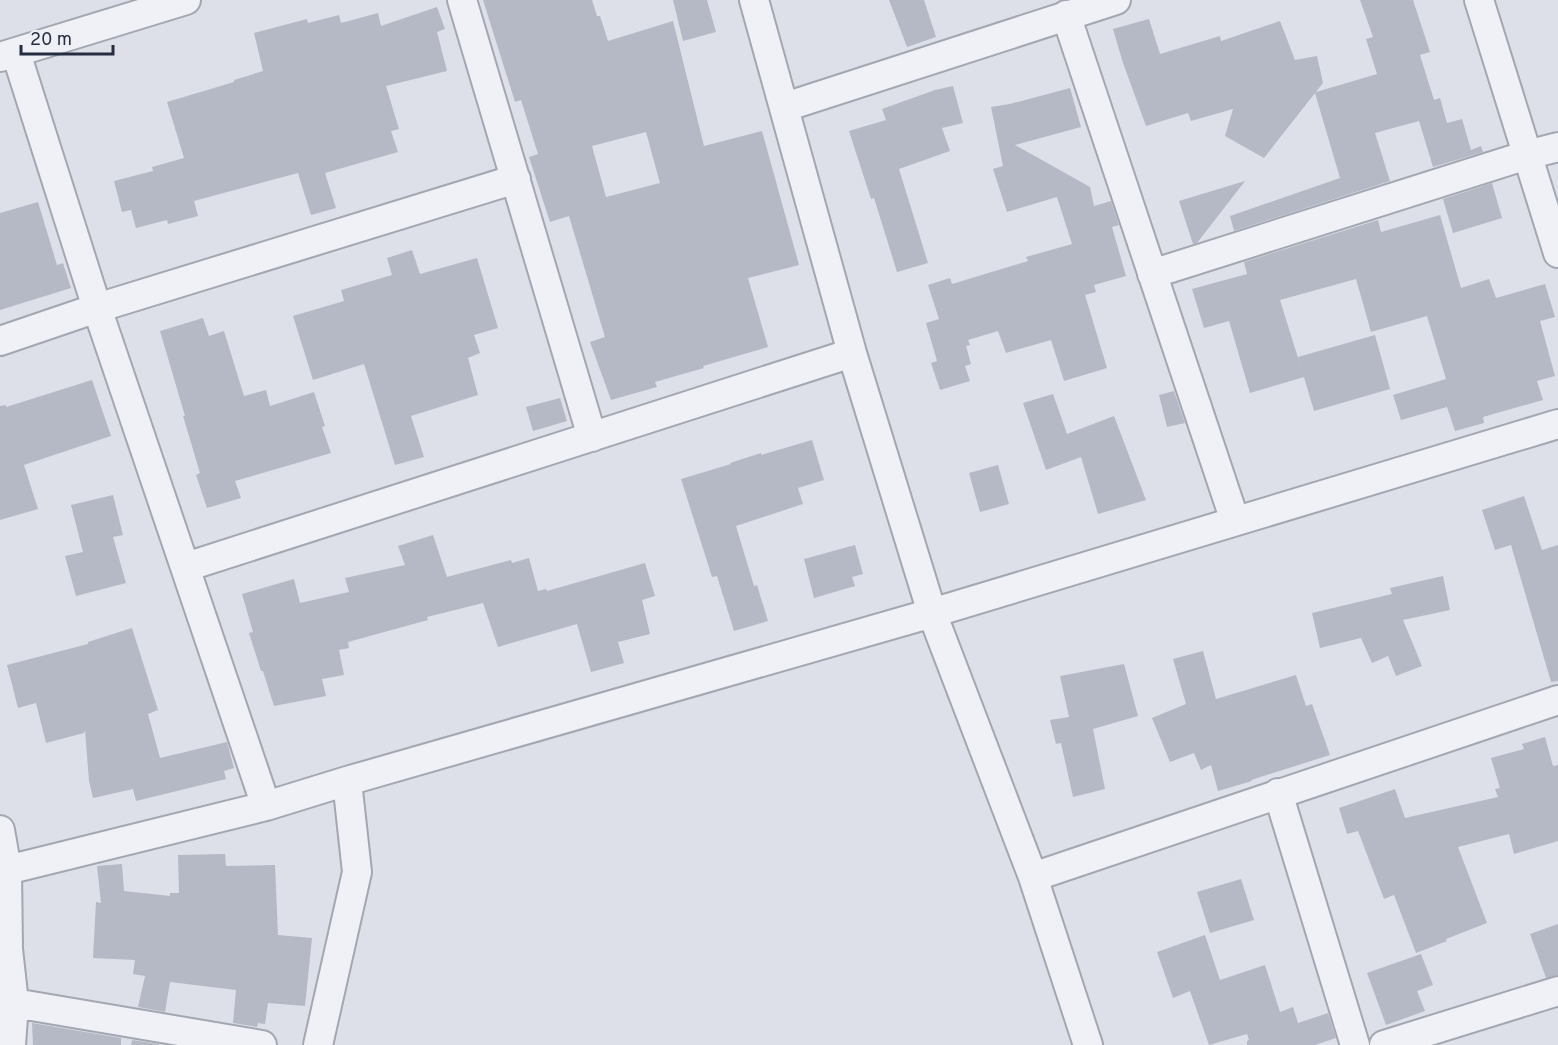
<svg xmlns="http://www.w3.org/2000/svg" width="1558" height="1045" font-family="Overpass,sans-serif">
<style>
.building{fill:#b4b9c5;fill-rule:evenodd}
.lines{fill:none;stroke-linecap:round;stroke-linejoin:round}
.street-casing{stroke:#a2a7b2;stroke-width:32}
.street{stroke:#f0f1f6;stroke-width:28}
</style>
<rect width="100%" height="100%" fill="#dde0e8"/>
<!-- building -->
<path class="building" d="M 483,0 L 592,0 L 597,16 L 600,16 L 608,41 L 673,21 L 704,146 L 762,131 L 799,265 L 748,278 L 768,347 L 703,366 L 704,368 L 655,382 L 657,387 L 611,400 L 590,342 L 605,337 L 569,216 L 550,222 L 529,157 L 538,154 L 521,100 L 515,102 ZM 646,132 L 660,183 L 606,197 L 592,146 Z
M 673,0 L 707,0 L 716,32 L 683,41 Z
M 889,0 L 924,0 L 936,37 L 907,47 Z
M 1360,0 L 1413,0 L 1430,52 L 1420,55 L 1434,100 L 1440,98 L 1447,123 L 1462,119 L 1471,150 L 1481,146 L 1483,152 L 1433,167 L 1419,121 L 1375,133 L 1390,181 L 1234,231 L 1230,216 L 1340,178 L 1315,93 L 1264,158 L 1225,136 L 1233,109 L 1191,121 L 1188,113 L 1146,126 L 1123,63 L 1113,29 L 1149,19 L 1160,54 L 1220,36 L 1221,41 L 1280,21 L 1295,60 L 1317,56 L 1323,83 L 1316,92 L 1377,74 L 1366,39 L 1373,37 Z
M 437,7 L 445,29 L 437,32 L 447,71 L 386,86 L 399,129 L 391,131 L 398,152 L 325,173 L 336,208 L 311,215 L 298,173 L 194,201 L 198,216 L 168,224 L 167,220 L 136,228 L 131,210 L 122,212 L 114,181 L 153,171 L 152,167 L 184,158 L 167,102 L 234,82 L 234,80 L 263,71 L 254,33 L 307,19 L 308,23 L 339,15 L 341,23 L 378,13 L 381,26 Z
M 953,86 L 963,123 L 942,128 L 950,151 L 899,169 L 928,263 L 897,272 L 874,198 L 871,199 L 849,131 L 886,120 L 882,109 L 935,90 Z
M 1070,88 L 1081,127 L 1015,145 L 1090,187 L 1094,206 L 1111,201 L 1119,225 L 1112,227 L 1126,276 L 1094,285 L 1096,292 L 1085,295 L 1107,368 L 1064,381 L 1051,340 L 1006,353 L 998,331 L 968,340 L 970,345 L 966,346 L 971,364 L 965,366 L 970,381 L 940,390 L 931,363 L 937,361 L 926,323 L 939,319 L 928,285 L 950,278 L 952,284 L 1028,261 L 1026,257 L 1072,244 L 1057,197 L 1007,212 L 993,169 L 1003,166 L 991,107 L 1010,104 Z
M 1245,181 L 1197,243 L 1193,244 L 1179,201 Z
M 1492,183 L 1502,218 L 1453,233 L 1443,199 Z
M 38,202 L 57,265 L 63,263 L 71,288 L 0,310 L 0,213 Z
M 1440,215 L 1461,288 L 1489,279 L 1496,298 L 1545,284 L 1555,317 L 1540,321 L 1555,376 L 1537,381 L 1543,400 L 1483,417 L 1484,423 L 1455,431 L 1447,407 L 1401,420 L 1393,395 L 1446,379 L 1427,316 L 1371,332 L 1356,279 L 1280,300 L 1304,377 L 1250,393 L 1229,321 L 1204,328 L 1192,289 L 1247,274 L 1244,262 L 1378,220 L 1381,232 Z
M 412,250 L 420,274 L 477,258 L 498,328 L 474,335 L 480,353 L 468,358 L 478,395 L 411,416 L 424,457 L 395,465 L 364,364 L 313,380 L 293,316 L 344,301 L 341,290 L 392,275 L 387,258 Z
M 203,318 L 209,336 L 224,331 L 244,396 L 266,390 L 270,406 L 314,392 L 325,426 L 322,427 L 331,453 L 235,481 L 241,498 L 207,508 L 196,475 L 200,473 L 183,416 L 185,416 L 160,331 Z
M 1375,335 L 1390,389 L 1314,411 L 1298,357 Z
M 92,380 L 111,436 L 24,465 L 38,509 L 0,520 L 0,406 L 6,405 L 6,407 Z
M 1174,391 L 1185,423 L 1167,427 L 1159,395 Z
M 1053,394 L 1067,434 L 1114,416 L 1146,500 L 1098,514 L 1081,457 L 1046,470 L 1023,403 Z
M 560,398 L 567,421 L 533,431 L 526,407 Z
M 812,440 L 824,480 L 798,488 L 803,504 L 736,526 L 754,586 L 757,585 L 768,621 L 734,631 L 717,576 L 712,577 L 681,479 L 731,464 L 730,463 L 761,453 L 761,455 Z
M 998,465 L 1009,504 L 980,512 L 969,473 Z
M 113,495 L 123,535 L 113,537 L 126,583 L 76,596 L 65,556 L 83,552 L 71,505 Z
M 1524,496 L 1542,550 L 1558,545 L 1558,681 L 1551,682 L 1511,545 L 1495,550 L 1482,510 Z
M 433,535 L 447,577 L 511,560 L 512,563 L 529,558 L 538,591 L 546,589 L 547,591 L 645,563 L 655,596 L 642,600 L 650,634 L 618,642 L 624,663 L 591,672 L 577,624 L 498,647 L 483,603 L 427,617 L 428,620 L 348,642 L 349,648 L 339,650 L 344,675 L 322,679 L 326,696 L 274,706 L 263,671 L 261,671 L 249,633 L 253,632 L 242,594 L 294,579 L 300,603 L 349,592 L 345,578 L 405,565 L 398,546 Z
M 855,545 L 863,574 L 852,577 L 855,586 L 814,598 L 804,559 Z
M 1443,576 L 1450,610 L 1403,620 L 1422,666 L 1396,676 L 1388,656 L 1372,663 L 1361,638 L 1320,648 L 1312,613 L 1392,594 L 1390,588 Z
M 132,628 L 158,710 L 148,714 L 160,758 L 227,742 L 234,768 L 224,771 L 226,779 L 136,801 L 133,789 L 93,798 L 89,781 L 85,730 L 84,733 L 46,743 L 36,703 L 18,708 L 7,665 L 88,644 L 88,642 Z
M 1203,651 L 1216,699 L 1296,675 L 1306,706 L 1312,704 L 1330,755 L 1251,780 L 1252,781 L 1218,791 L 1211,765 L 1201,770 L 1194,753 L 1170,762 L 1152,718 L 1186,704 L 1173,659 Z
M 1124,664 L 1138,716 L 1093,729 L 1105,789 L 1073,797 L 1061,743 L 1056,744 L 1050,720 L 1069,717 L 1060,676 Z
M 1545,737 L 1553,766 L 1558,765 L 1558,841 L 1514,854 L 1509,834 L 1458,847 L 1487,923 L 1446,939 L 1447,941 L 1416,953 L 1394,895 L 1384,899 L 1358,831 L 1347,834 L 1339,808 L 1395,789 L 1405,818 L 1498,797 L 1495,789 L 1500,788 L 1491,758 L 1524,749 L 1522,744 Z
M 225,854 L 226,866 L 275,865 L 278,935 L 312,938 L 305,1006 L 268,1003 L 265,1024 L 258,1023 L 257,1027 L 233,1023 L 236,990 L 170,982 L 165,1012 L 138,1007 L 145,976 L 133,974 L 135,960 L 93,958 L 96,902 L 101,903 L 97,866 L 122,864 L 124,891 L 170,896 L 170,893 L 179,893 L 178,855 Z
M 1241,879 L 1254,920 L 1210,933 L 1197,892 Z
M 1558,924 L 1558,975 L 1546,978 L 1530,934 Z
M 1205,935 L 1220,980 L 1265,965 L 1280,1012 L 1293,1007 L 1298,1023 L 1328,1013 L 1336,1038 L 1315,1045 L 1247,1045 L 1247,1041 L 1249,1040 L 1247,1034 L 1209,1045 L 1190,991 L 1173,998 L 1157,952 Z
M 1421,954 L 1433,985 L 1417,991 L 1425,1011 L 1386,1025 L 1367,973 Z
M 32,1023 L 121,1038 L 121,1045 L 33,1045 Z
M 132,1040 L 159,1044 L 159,1045 L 131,1045 Z"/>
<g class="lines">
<defs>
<path id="street" d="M 462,0 L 592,437
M 754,0 L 852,353 L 932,613 L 1033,877 L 1088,1045
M 1479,0 L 1558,253
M 1066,15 L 1235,521
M 16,53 L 97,308 L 266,806
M 0,57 L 186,0
M 785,107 L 1116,0
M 1152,274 L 1527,155 L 1558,147
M 0,341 L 97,308 L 516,179
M 186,567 L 852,353
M 1278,793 L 1355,1045
M 0,830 L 7,870 L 8,949 L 14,1003 L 11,1045
M 7,870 L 266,806 L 347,781 L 932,613 L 1558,424
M 1033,877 L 1558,700
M 14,1003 L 262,1045
M 318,1045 L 357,872 L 347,781
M 1384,1045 L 1558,991"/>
</defs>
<!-- street casing -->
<use href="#street" class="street-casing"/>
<!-- street -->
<use href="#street" class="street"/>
</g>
<!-- scale -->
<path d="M21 45v9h92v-9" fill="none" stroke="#252d3f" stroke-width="3"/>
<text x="30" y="45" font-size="18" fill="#252d3f" stroke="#eceff5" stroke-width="4.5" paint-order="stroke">20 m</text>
</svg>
